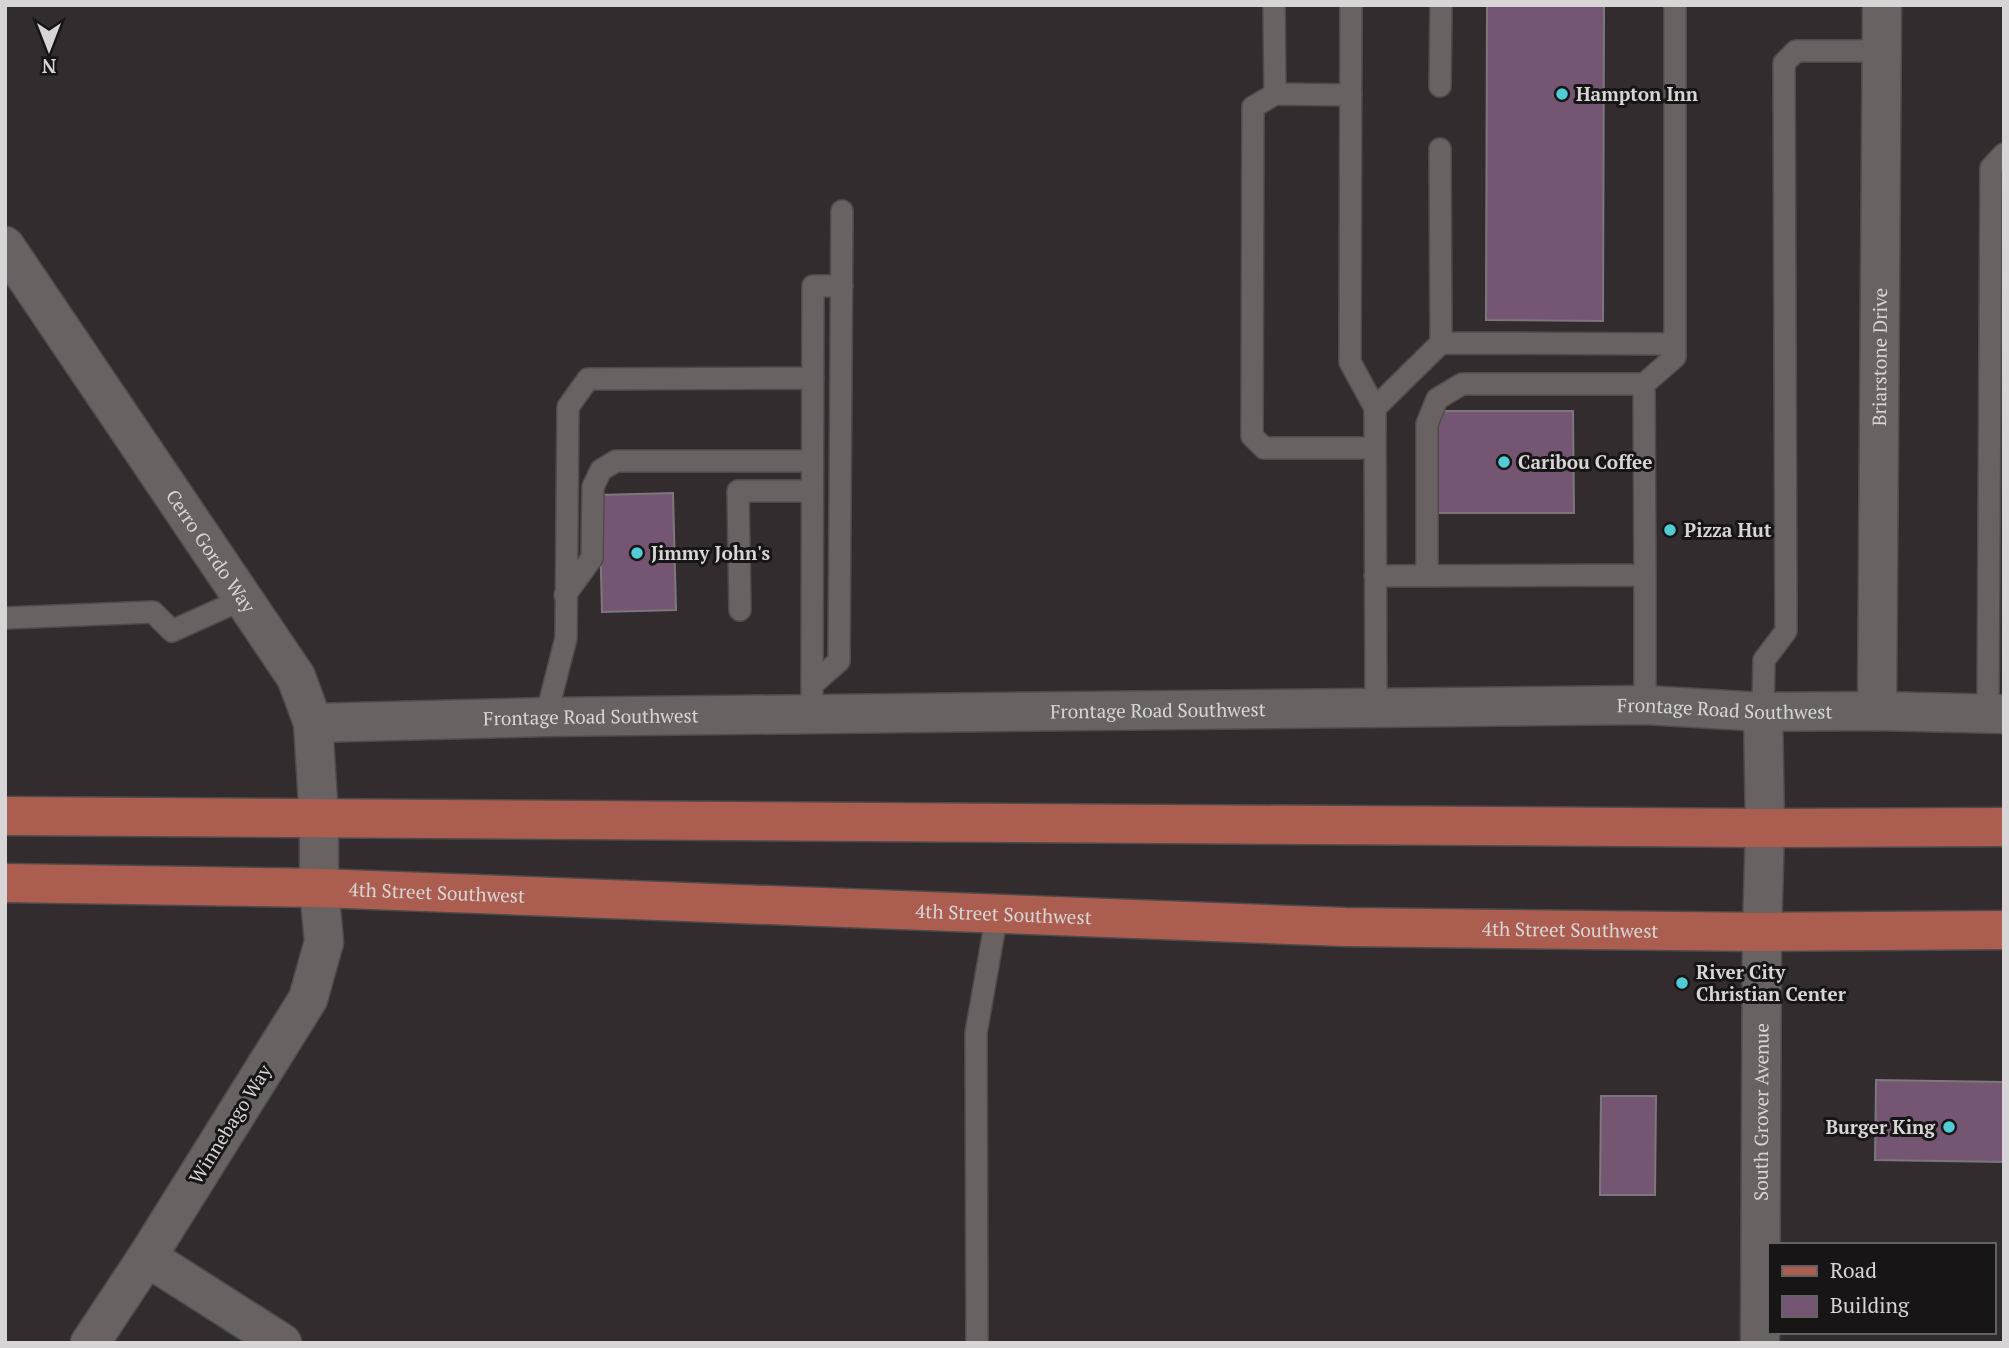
<svg xmlns="http://www.w3.org/2000/svg" width="2009" height="1348" font-family="'PT Serif',serif">
<style>
.building{fill:#755672;stroke:#7c777c;stroke-width:2}
.lines{fill:none;stroke-linecap:round;stroke-linejoin:round}
.lane-casing{stroke:#4f4b4c;stroke-width:24}
.street-casing{stroke:#4f4b4c;stroke-width:41}
.secondary-casing{stroke:#4f4b4c;stroke-width:41}
.primary-casing{stroke:#4f4b4c;stroke-width:41}
.lane{stroke:#686263;stroke-width:21}
.street{stroke:#686263;stroke-width:38}
.secondary{stroke:#686263;stroke-width:38}
.primary{stroke:#ab5e50;stroke-width:38}
.poi-dot{fill:#51ccd4;stroke:#181516;stroke-width:2.5}
.labels{text-anchor:middle;stroke-width:6;stroke-linejoin:round;paint-order:stroke}
.poi-label{font-size:19px;font-weight:bold;fill:#d8d5d6;stroke:#181516;text-anchor:start}
.street-label{font-size:19px;fill:#d8d5d6;stroke:#181516}
</style>
<rect width="100%" height="100%" fill="#322c2e"/>
<!-- building -->
<path class="building" d="M 1487,5 L 1604,5 L 1603,321 L 1486,320 Z
M 1434,411 L 1573,411 L 1574,513 L 1434,513 Z
M 673,493 L 676,610 L 602,612 L 599,495 Z
M 1876,1080 L 2004,1082 L 2004,1162 L 1875,1160 Z
M 1601,1096 L 1656,1096 L 1655,1195 L 1600,1195 Z"/>
<g class="lines">
<defs>
<path id="lane" d="M 1274,5 L 1275,94
M 1351,5 L 1350,362 L 1375,408 L 1376,707
M 1440,86 L 1441,5
M 1351,95 L 1275,94 L 1253,107 L 1252,436 L 1264,448 L 1375,448
M 1440,149 L 1441,343
M 1644,384 L 1645,575
M 1375,408 L 1441,343 L 1675,344
M 1375,576 L 1645,575 L 1645,705
M 1427,576 L 1427,424 L 1437,399 L 1462,384 L 1644,384 L 1675,357 L 1675,5
M 565,595 L 592,558 L 593,487 L 601,470 L 616,461 L 812,461
M 740,610 L 738,491 L 812,491
M 5,618 L 153,612 L 172,631 L 243,599
M 812,685 L 839,661 L 842,211
M 812,694 L 813,286 L 842,286
M 1763,712 L 1764,660 L 1786,631 L 1784,63 L 1796,51 L 1882,51
M 1988,713 L 1991,168 L 2004,154
M 546,717 L 566,638 L 568,407 L 588,379 L 813,378
M 977,1343 L 976,1033 L 997,914"/>
<g id="street">
<path id="s1" d="M 1877,711 L 1882,5"/>
<path id="s2" d="M 313,723 L 546,717 L 1645,705 L 1763,712 L 1877,711 L 2004,714"/>
<path d="M 147,1257 L 282,1343"/>
<path id="s3" d="M 1760,1343 L 1762,932 L 1765,828 L 1763,712"/>
</g>
<g id="secondary">
<path id="s4" d="M 5,246 L 296,677 L 313,723 L 319,819 L 319,888 L 324,942 L 308,999 L 147,1257 L 90,1343"/>
</g>
<g id="primary">
<path d="M 5,816 L 1765,828 L 2004,827"/>
<path id="s5" d="M 5,883 L 319,888 L 1345,927 L 1762,932 L 2004,930"/>
</g>
</defs>
<!-- lane casing -->
<use href="#lane" class="lane-casing"/>
<!-- street casing -->
<use href="#street" class="street-casing"/>
<!-- secondary casing -->
<use href="#secondary" class="secondary-casing"/>
<!-- primary casing -->
<use href="#primary" class="primary-casing"/>
<!-- lane -->
<use href="#lane" class="lane"/>
<!-- street -->
<use href="#street" class="street"/>
<!-- secondary -->
<use href="#secondary" class="secondary"/>
<!-- primary -->
<use href="#primary" class="primary"/>
</g>
<!-- markers -->
<g class="poi-dot">
<circle cx="1562" cy="94" r="7"/>
<circle cx="1504" cy="462" r="7"/>
<circle cx="1670" cy="530" r="7"/>
<circle cx="637" cy="553" r="7"/>
<circle cx="1682" cy="983" r="7"/>
<circle cx="1949" cy="1127" r="7"/>
</g>
<g class="labels">
<!-- poi labels -->
<g class="poi-label">
<text x="1576" y="101">Hampton Inn</text>
<text x="1518" y="469">Caribou Coffee</text>
<text x="1684" y="537">Pizza Hut</text>
<text x="651" y="560">Jimmy John's</text>
<text x="1696" y="979">River City<tspan x="1696" dy="22">Christian Center</tspan></text>
<text x="1935" y="1134" text-anchor="end">Burger King</text>
</g>
<!-- street labels -->
<g class="street-label">
<text dy="7" stroke="none"><textPath href="#s1" startOffset="354">Briarstone Drive</textPath></text>
<text dy="7" stroke="none"><textPath href="#s4" startOffset="368">Cerro Gordo Way</textPath></text>
<text dy="7" stroke="none"><textPath href="#s2" startOffset="1412">Frontage Road Southwest</textPath></text>
<text dy="7" stroke="none"><textPath href="#s2" startOffset="845">Frontage Road Southwest</textPath></text>
<text dy="7" stroke="none"><textPath href="#s2" startOffset="278">Frontage Road Southwest</textPath></text>
<text dy="7" stroke="none"><textPath href="#s5" startOffset="432">4th Street Southwest</textPath></text>
<text dy="7" stroke="none"><textPath href="#s5" startOffset="999">4th Street Southwest</textPath></text>
<text dy="7" stroke="none"><textPath href="#s5" startOffset="1566">4th Street Southwest</textPath></text>
<text dy="7" stroke="none"><textPath href="#s3" startOffset="231">South Grover Avenue</textPath></text>
<text transform="translate(230 1124) rotate(-58)" y="7">Winnebago Way</text>
</g>
</g>
<!-- border -->
<rect width="2009" height="1348" fill="none" stroke="#d8d5d6" stroke-width="14"/>
<!-- legend -->
<rect x="1768" y="1243" width="228" height="91" fill="#181516" stroke="#656263" stroke-width="2"/>
<rect x="1782" y="1266" width="35" height="10" fill="#ab5e50" stroke="#656263" stroke-width="2"/>
<text x="1830" y="1278" font-size="21" fill="#d8d5d6">Road</text>
<rect x="1782" y="1296" width="35" height="21" fill="#755672" stroke="#656263" stroke-width="2"/>
<text x="1830" y="1313" font-size="21" fill="#d8d5d6">Building</text>
<!-- north arrow -->
<g transform="translate(49 49) rotate(180)" stroke="#181516" stroke-width="5" paint-order="stroke">
<path d="M0-5L12 26L0 18L-12 26Z" fill="#d8d5d6"/>
<text y="-10" font-size="19" font-weight="bold" text-anchor="middle" fill="#d8d5d6">N</text>
</g>
</svg>
